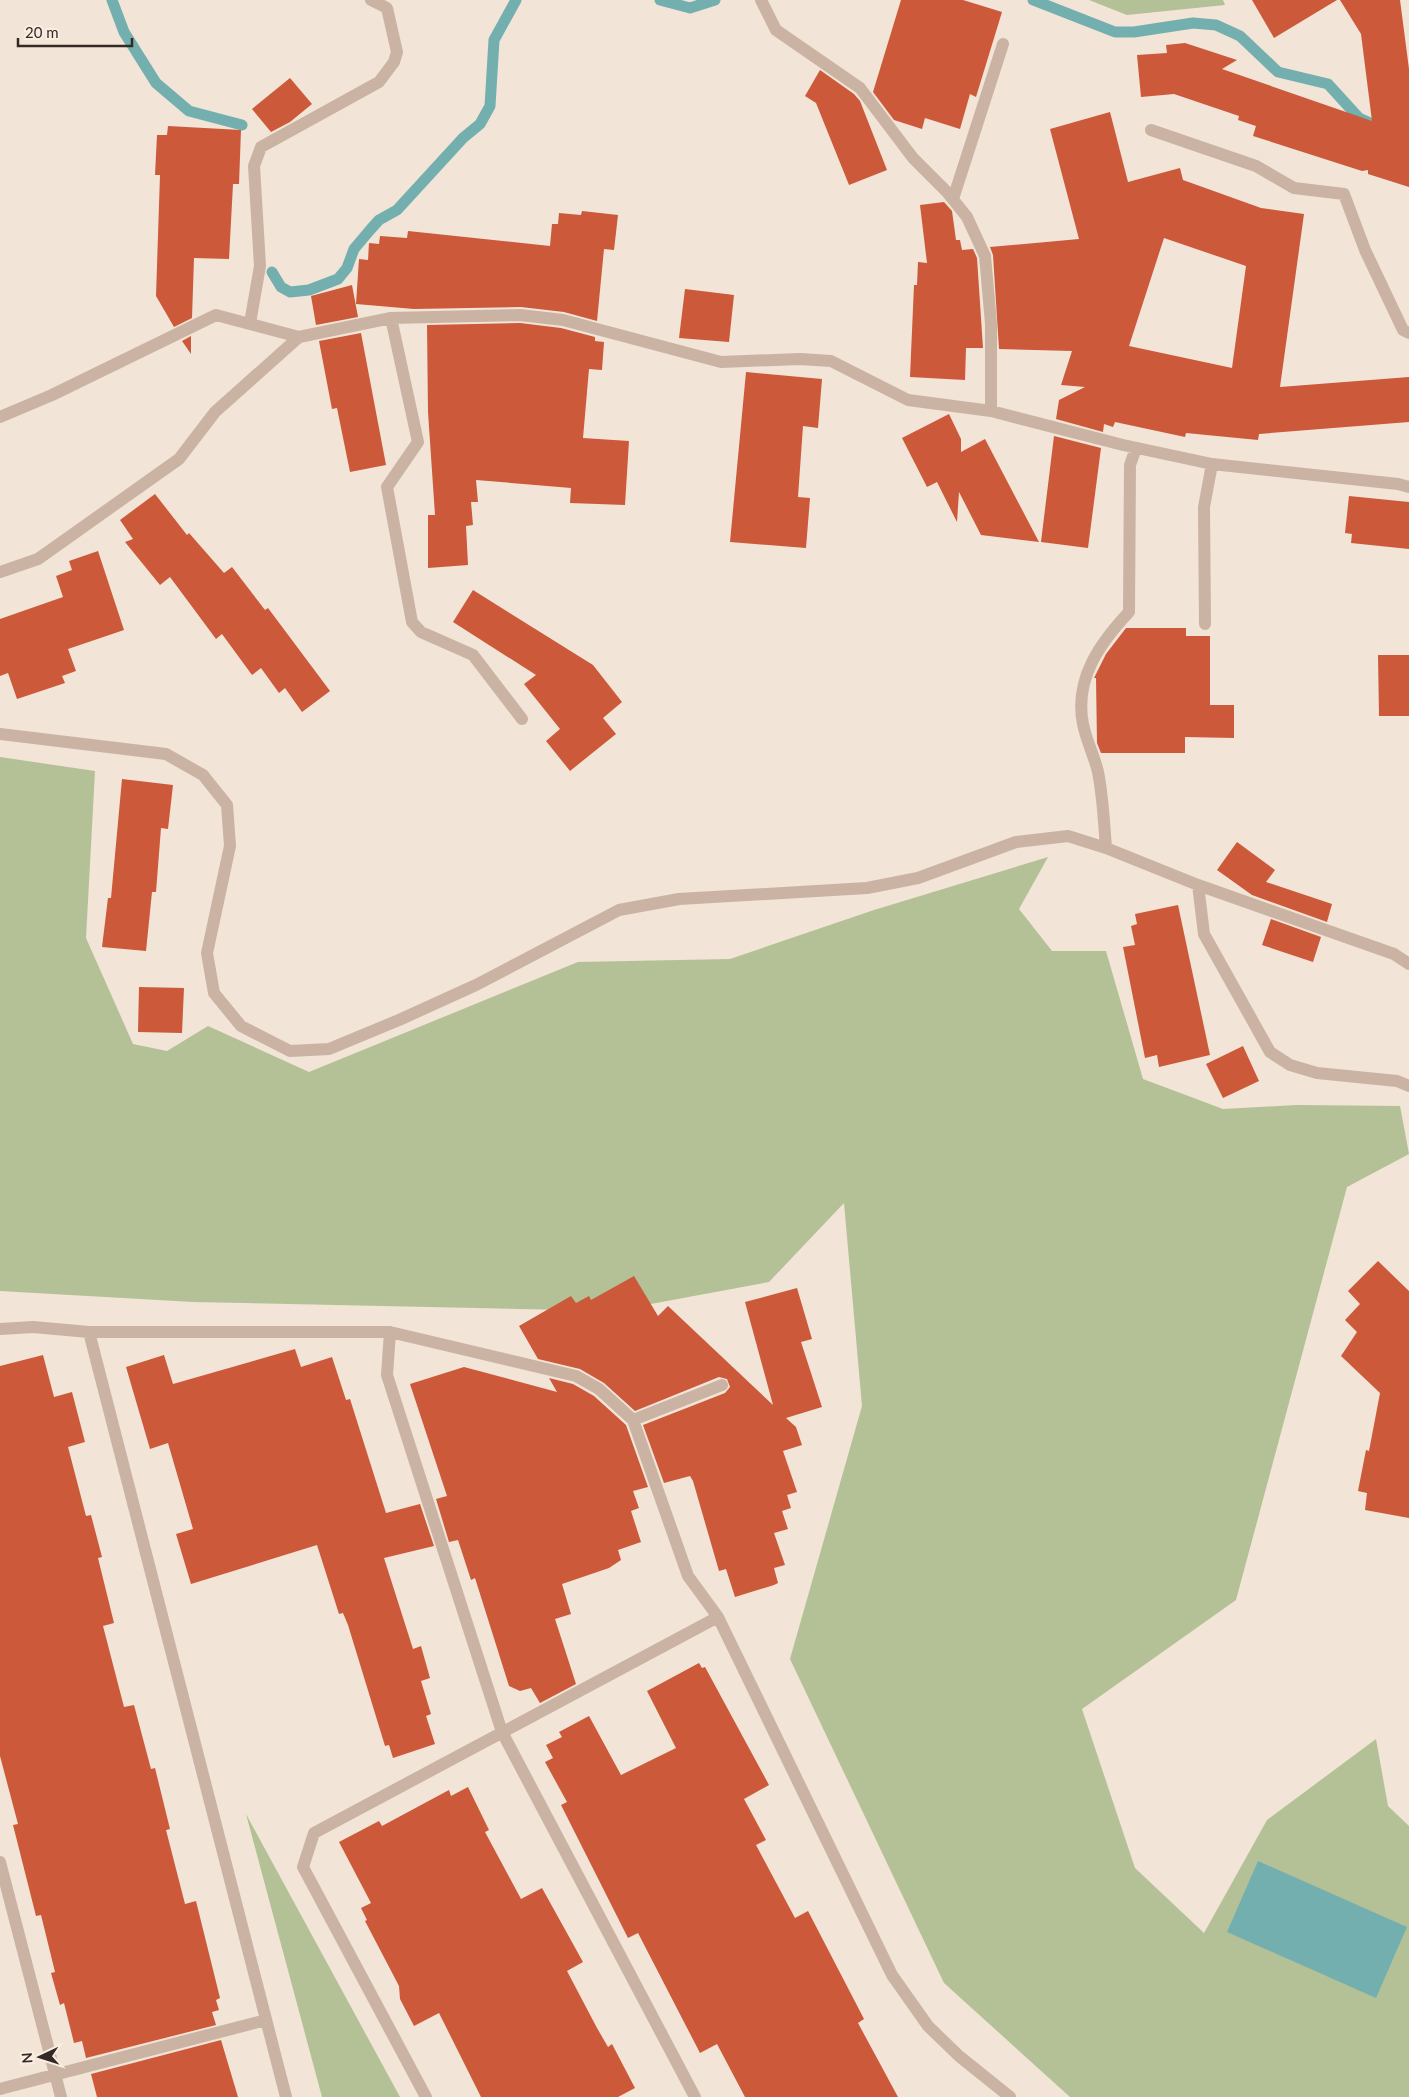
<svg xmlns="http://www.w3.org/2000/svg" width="1409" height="2097" font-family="Lato,sans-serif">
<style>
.green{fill:#b4c196}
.water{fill:#74afb0}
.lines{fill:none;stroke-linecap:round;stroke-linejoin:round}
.stream{stroke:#74afb0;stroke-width:11}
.building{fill:#cc593a;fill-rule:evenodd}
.minor{stroke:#cab3a2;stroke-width:12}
</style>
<rect width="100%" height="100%" fill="#f2e4d6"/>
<!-- green -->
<path class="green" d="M 1089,0 L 1223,0 L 1225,5 L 1127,15 Z
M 0,757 L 95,771 L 86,938 L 133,1044 L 167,1051 L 208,1026 L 309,1072 L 578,962 L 730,959 L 874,910 L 1048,857 L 1019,909 L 1052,951 L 1106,951 L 1143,1079 L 1223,1109 L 1297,1105 L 1400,1106 L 1409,1154 L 1347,1187 L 1236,1600 L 1082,1709 L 1135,1868 L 1204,1933 L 1267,1820 L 1376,1739 L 1388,1806 L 1409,1826 L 1409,2097 L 1070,2097 L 944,1983 L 790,1659 L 862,1406 L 844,1203 L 769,1282 L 613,1311 L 193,1302 L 0,1291 Z
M 246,1814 L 400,2097 L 322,2097 Z"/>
<!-- water -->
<path class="water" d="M 1258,1861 L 1407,1927 L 1376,1998 L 1227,1932 Z"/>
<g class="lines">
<!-- stream -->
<path class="stream" d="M 112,0 L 124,32 L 156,83 L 189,111 L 242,125
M 660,0 L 690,8 L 715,0
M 1033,0 L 1115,32 L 1134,32 L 1193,23 L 1216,25 L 1240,36 L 1278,72 L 1328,84 L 1359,118 L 1370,123
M 272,272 L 281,287 L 290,292 L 309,290 L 338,279 L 347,268 L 354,249 L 370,230 L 379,220 L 397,210 L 463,138 L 480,124 L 490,106 L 494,40 L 516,0"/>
</g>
<!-- building -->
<path class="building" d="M 901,0 L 963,0 L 1002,12 L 976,97 L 970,94 L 960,129 L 925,118 L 922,129 L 894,120 L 873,92 Z
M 1252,0 L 1337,0 L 1274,38 Z
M 1340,0 L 1400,0 L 1409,69 L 1409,187 L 1368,174 L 1368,170 L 1362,171 L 1253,136 L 1256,126 L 1238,120 L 1239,116 L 1174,94 L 1141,97 L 1137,55 L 1167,53 L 1166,45 L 1185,43 L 1237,60 L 1222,69 L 1372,121 L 1361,34 Z
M 820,70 L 854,94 L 860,101 L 887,170 L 849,185 L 816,103 L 805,96 Z
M 290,78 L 312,104 L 290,122 L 271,132 L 252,109 Z
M 1110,112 L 1128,182 L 1180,168 L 1183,180 L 1261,208 L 1304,214 L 1280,387 L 1409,377 L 1409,422 L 1259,434 L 1258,440 L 1186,433 L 1185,437 L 1115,422 L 1113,427 L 1104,424 L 1103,432 L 1056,419 L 1059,400 L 1085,387 L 1061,385 L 1072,351 L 999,349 L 993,255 L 990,247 L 1079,239 L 1050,129 ZM 1164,238 L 1246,266 L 1232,368 L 1129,346 Z
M 168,126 L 241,130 L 239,184 L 233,184 L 229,259 L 194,258 L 192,318 L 174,327 L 156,296 L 160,175 L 155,175 L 157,135 L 167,135 Z
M 944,202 L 952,211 L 956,240 L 960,240 L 962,250 L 973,249 L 977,258 L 983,348 L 966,348 L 965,380 L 910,377 L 914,285 L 917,285 L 918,262 L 927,263 L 920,205 Z
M 582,211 L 618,215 L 614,250 L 604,249 L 597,321 L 564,312 L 521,307 L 414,309 L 356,304 L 359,259 L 368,260 L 369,243 L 379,244 L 380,236 L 407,238 L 408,231 L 550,246 L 552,224 L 558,224 L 559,213 L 581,215 Z
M 352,285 L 358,317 L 316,325 L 311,296 Z
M 685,289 L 734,295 L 729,342 L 679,338 Z
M 520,323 L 561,328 L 595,337 L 595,341 L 604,342 L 602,370 L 589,369 L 583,438 L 629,441 L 625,505 L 570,503 L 571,488 L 476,480 L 478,502 L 471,502 L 473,525 L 466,526 L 468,565 L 428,568 L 428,515 L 435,515 L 428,412 L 427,325 Z
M 361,333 L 386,465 L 350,472 L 337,408 L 332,409 L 319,341 Z
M 191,336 L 191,354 L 182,341 Z
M 746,372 L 822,379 L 818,428 L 803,426 L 798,497 L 810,498 L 806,548 L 730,542 Z
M 949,414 L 961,439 L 961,452 L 985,439 L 1039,542 L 981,535 L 959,492 L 957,522 L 937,482 L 927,487 L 902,438 Z
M 1054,436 L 1101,448 L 1088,548 L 1041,542 Z
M 155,494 L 187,535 L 189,533 L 224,573 L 232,567 L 265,610 L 268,608 L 330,691 L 302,712 L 285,688 L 279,693 L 261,668 L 252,675 L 222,634 L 216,639 L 170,577 L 160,585 L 125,542 L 133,539 L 120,520 Z
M 1349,496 L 1409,502 L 1409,549 L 1351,543 L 1352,534 L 1345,533 Z
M 98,551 L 124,630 L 68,649 L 76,671 L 62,676 L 65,683 L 17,699 L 8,673 L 0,676 L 0,619 L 63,597 L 56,576 L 72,570 L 69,561 Z
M 473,590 L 593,665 L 622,702 L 603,718 L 616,734 L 570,771 L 546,741 L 560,729 L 524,684 L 536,675 L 453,622 Z
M 1126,628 L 1186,628 L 1186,636 L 1210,636 L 1210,705 L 1234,705 L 1234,738 L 1185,737 L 1185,753 L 1101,753 L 1097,743 L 1096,678 L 1094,678 L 1106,654 Z
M 1378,655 L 1409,655 L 1409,716 L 1379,716 Z
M 122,779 L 173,785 L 168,829 L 161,828 L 156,892 L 152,892 L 146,951 L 102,947 L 108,898 L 111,898 Z
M 1237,842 L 1275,870 L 1266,882 L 1332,904 L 1327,922 L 1252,895 L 1217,870 Z
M 1178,905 L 1210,1055 L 1159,1067 L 1157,1055 L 1145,1058 L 1123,947 L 1135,945 L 1131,926 L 1137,924 L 1135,914 Z
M 1271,919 L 1321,937 L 1313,962 L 1262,945 Z
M 139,987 L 184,988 L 182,1033 L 138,1032 Z
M 1243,1046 L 1259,1081 L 1223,1098 L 1206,1064 Z
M 1378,1261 L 1409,1291 L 1409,1518 L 1365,1510 L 1367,1493 L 1358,1491 L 1366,1450 L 1369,1451 L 1380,1393 L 1341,1356 L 1357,1332 L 1345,1320 L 1360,1304 L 1348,1291 Z
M 634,1276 L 658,1316 L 668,1306 L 773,1405 L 745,1302 L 797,1288 L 812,1339 L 801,1342 L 822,1407 L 786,1418 L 796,1427 L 802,1445 L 783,1451 L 797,1492 L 787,1495 L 791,1508 L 782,1511 L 788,1529 L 774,1533 L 785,1565 L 774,1568 L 778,1583 L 774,1585 L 735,1597 L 726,1569 L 719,1571 L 693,1481 L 690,1476 L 664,1483 L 643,1425 L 725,1393 L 730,1387 L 727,1379 L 719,1377 L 635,1411 L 604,1383 L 580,1369 L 538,1359 L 519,1326 L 571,1296 L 576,1303 L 589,1296 L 591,1300 Z
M 295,1349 L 301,1367 L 332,1357 L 346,1400 L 350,1399 L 386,1513 L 420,1504 L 434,1546 L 384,1558 L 413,1649 L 421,1646 L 430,1678 L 421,1681 L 431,1714 L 426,1716 L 435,1744 L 393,1758 L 389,1745 L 385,1746 L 348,1625 L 343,1613 L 339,1614 L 317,1545 L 191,1584 L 176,1534 L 193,1529 L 168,1443 L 150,1449 L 126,1367 L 164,1355 L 173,1384 Z
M 43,1355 L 54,1397 L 72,1392 L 85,1442 L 68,1447 L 86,1516 L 91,1515 L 102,1557 L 98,1558 L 114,1623 L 103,1626 L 124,1707 L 134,1705 L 151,1769 L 155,1768 L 170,1829 L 166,1830 L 185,1904 L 196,1901 L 220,1998 L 216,2000 L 219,2010 L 212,2012 L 216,2025 L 86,2058 L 82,2041 L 74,2043 L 64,2003 L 60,2005 L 51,1973 L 55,1972 L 41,1915 L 36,1916 L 13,1825 L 18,1824 L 0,1756 L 0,1366 Z
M 464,1367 L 557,1392 L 549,1378 L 573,1384 L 594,1396 L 626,1425 L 648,1487 L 633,1491 L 639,1508 L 631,1511 L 641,1542 L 618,1550 L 621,1560 L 609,1568 L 562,1584 L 571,1614 L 555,1619 L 576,1684 L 540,1703 L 531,1688 L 520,1691 L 509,1686 L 475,1578 L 471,1580 L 458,1540 L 449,1542 L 436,1499 L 447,1496 L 410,1384 Z
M 699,1663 L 702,1668 L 705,1667 L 769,1785 L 744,1799 L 766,1840 L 756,1845 L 795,1918 L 808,1911 L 864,2019 L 858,2023 L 898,2097 L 745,2097 L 717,2044 L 700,2053 L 638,1933 L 628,1938 L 561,1805 L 567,1802 L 545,1762 L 553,1758 L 546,1745 L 562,1737 L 559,1732 L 589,1716 L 621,1775 L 676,1748 L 647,1691 Z
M 468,1787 L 489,1830 L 485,1832 L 521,1899 L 542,1888 L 583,1962 L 567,1971 L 597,2028 L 608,2047 L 612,2044 L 635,2088 L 618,2097 L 481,2097 L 439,2013 L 414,2026 L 400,1999 L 399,1986 L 365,1921 L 367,1920 L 361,1908 L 371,1903 L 339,1842 L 379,1821 L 382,1826 L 449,1790 L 451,1796 Z
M 221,2040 L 238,2097 L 97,2097 L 91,2074 Z"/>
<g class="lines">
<!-- minor -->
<path class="minor" d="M 761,0 L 776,30 L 860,88 L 913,158 L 947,192 L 967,217 L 985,256 L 991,323 L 991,411
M 1151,130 L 1256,166 L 1294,188 L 1344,194 L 1365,250 L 1403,330 L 1409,333
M 953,199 L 1003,44
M 391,318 L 418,442 L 387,487 L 412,622 L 421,632 L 473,655 L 522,719
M 250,323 L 260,266 L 254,166 L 261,147 L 379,82 L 394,62 L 397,52 L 387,8 L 371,0
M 0,417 L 52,395 L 216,315 L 299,337 L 391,318 L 520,315 L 563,320 L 721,362 L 800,359 L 831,361 L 908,400 L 991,411 L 1123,445 L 1212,464 L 1398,484 L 1409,487
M 0,572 L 38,559 L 179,459 L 215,412 L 299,337
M 1205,624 L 1204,507 L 1212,464
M 0,734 L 166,754 L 203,775 L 227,805 L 230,846 L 207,953 L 214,993 L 241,1026 L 290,1051 L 329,1049 L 399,1020 L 476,985 L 619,910 L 679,899 L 867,888 L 918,878 L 1016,842 L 1068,836 L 1106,848 L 1198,885 L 1394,954 L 1409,964
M 1106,848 C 1104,823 1103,797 1098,772 C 1094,755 1086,740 1083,724 C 1074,679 1100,643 1129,612 L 1130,465 L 1136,448
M 1198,885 L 1204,934 L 1270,1052 L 1290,1065 L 1317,1073 L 1397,1081 L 1409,1086
M 0,1329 L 33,1327 L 89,1332 L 390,1332 L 576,1376 L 599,1389 L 633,1420 L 688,1576 L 718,1617 L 892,1975 L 928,2026 L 959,2056 L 1010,2097
M 89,1332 L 286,2097
M 390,1332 L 387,1375 L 502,1732 L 695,2097
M 633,1420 L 722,1385
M 0,1862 L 61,2097
M 0,2089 L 266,2020
M 426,2097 L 303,1867 L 314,1833 L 718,1617"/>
</g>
<!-- north arrow -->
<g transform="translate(40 2057) rotate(266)" stroke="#faeee2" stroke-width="4" paint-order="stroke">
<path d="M0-4L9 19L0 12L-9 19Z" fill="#342925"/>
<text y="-8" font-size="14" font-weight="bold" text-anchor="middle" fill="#342925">N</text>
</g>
<!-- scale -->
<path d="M18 38v8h114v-8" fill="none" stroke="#342925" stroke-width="2.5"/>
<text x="25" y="38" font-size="15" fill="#342925" stroke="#faeee2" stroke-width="4" paint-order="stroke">20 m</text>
</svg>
